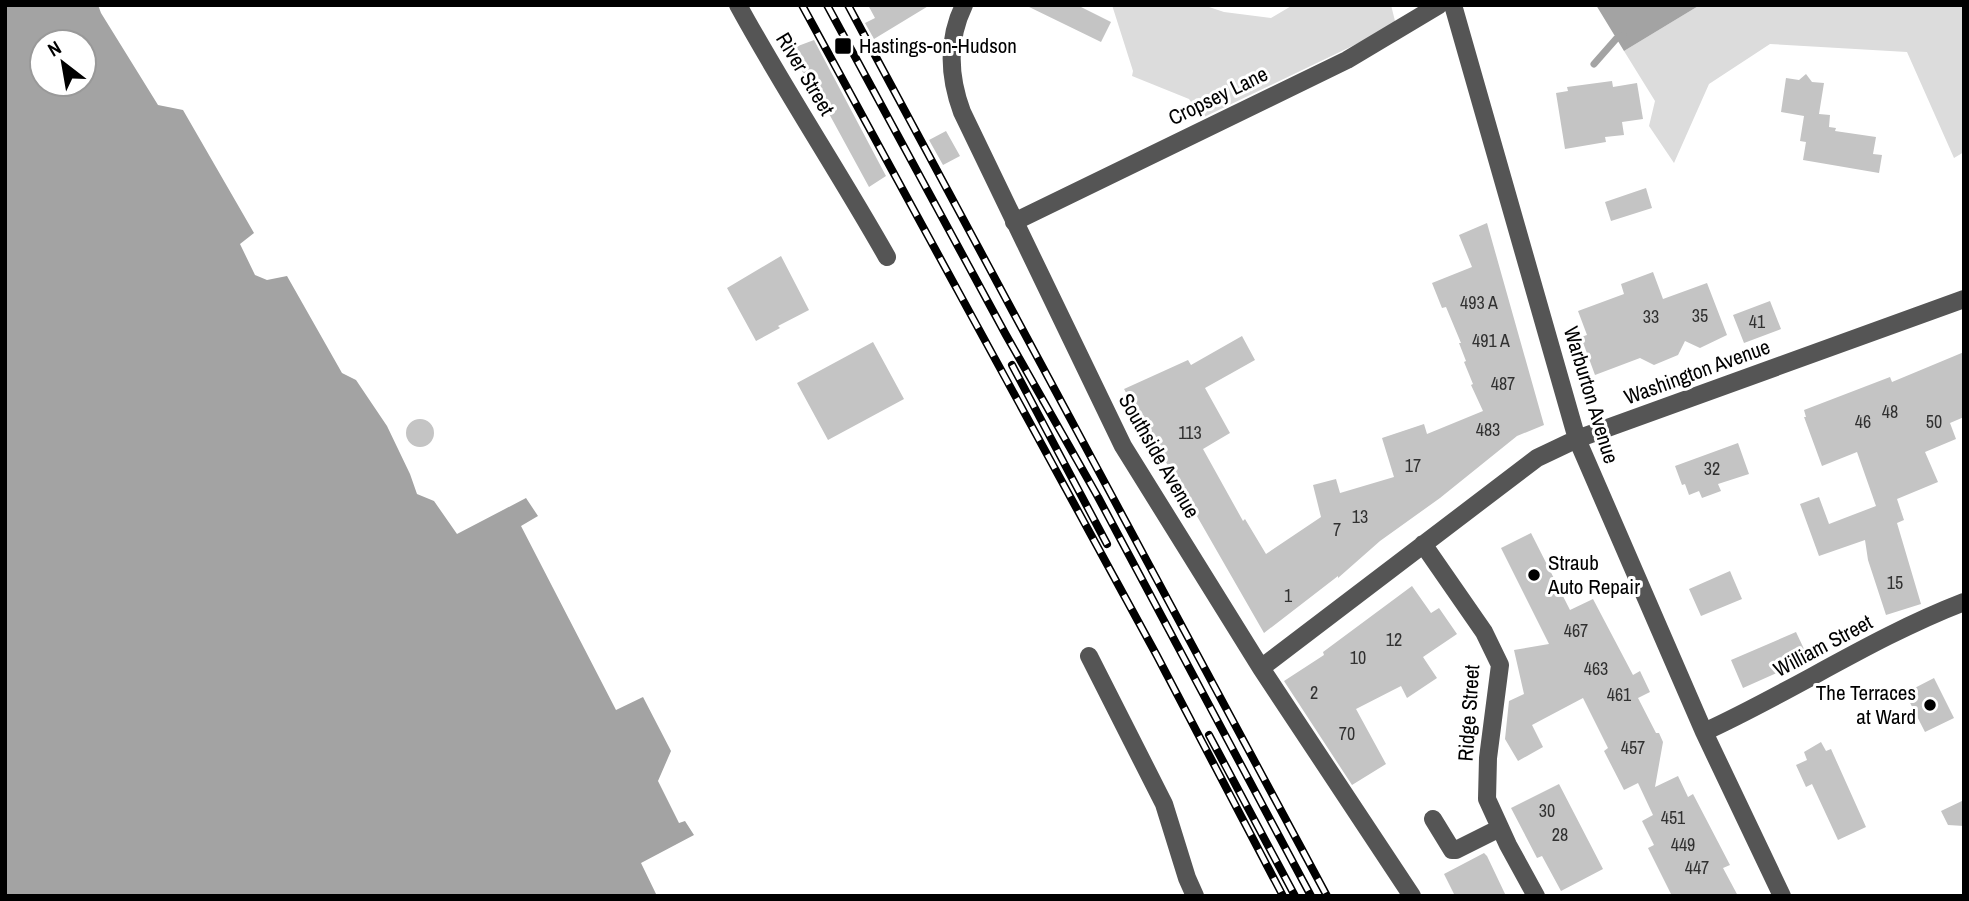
<svg xmlns="http://www.w3.org/2000/svg" width="1969" height="901" font-family="'Archivo Narrow',sans-serif">
<style>
.green{fill:#dcdcdc}
.water{fill:#a3a3a3;fill-rule:evenodd}
.lines{fill:none;stroke-linecap:round;stroke-linejoin:round}
.stream{stroke:#a3a3a3;stroke-width:7}
.building{fill:#c4c4c4}
.minor{stroke:#555;stroke-width:18}
.rail-casing{stroke:#000;stroke-width:8}
.rail{stroke:#fff;stroke-width:5;stroke-dasharray:16;stroke-linecap:butt}
.poi-dot{fill:#000;stroke:#fff;stroke-width:2.5}
.labels{text-anchor:middle;stroke-width:6;stroke-linejoin:round;paint-order:stroke}
.number-label{font-size:18px;fill:#313131}
.poi-label{font-size:21px;fill:#000;stroke:#fff;text-anchor:start}
.street-label{font-size:21px;fill:#000;stroke:#fff}
</style>
<rect width="100%" height="100%" fill="#fff"/>
<!-- green -->
<path class="green" d="M 1112,5 L 1203,5 L 1224,12 L 1271,18 L 1293,5 L 1391,5 L 1396,25 L 1202,118 L 1189,99 L 1132,76 L 1133,71 Z
M 1700,5 L 1964,5 L 1964,152 L 1954,158 L 1907,52 L 1770,44 L 1709,84 L 1674,163 L 1649,126 L 1655,101 L 1624,51 Z"/>
<!-- water -->
<path class="water" d="M 5,5 L 98,5 L 101,13 L 158,105 L 183,110 L 254,233 L 240,244 L 255,275 L 267,280 L 287,276 L 342,373 L 356,380 L 387,426 L 410,474 L 417,494 L 434,501 L 457,534 L 526,498 L 538,516 L 521,526 L 616,710 L 643,697 L 671,751 L 658,781 L 679,823 L 685,821 L 694,835 L 641,863 L 657,896 L 5,896 ZM 42,42 L 84,42 L 84,84 L 42,84 Z
M 1596,5 L 1700,5 L 1624,51 Z"/>
<g class="lines">
<!-- stream -->
<path class="stream" d="M 1594,64 L 1616,39 L 1623,35"/>
</g>
<!-- building -->
<path class="building" d="M 868,5 L 930,5 L 874,39 L 865,23 L 875,18 Z
M 1025,5 L 1077,5 L 1111,22 L 1101,42 Z
M 814,40 L 886,176 L 869,187 L 809,77 L 806,78 L 790,49 Z
M 1806,74 L 1812,82 L 1824,83 L 1819,114 L 1830,115 L 1829,127 L 1836,128 L 1835,131 L 1876,137 L 1873,154 L 1882,155 L 1879,173 L 1803,160 L 1806,142 L 1800,141 L 1804,116 L 1781,112 L 1786,78 L 1799,80 Z
M 1612,81 L 1613,87 L 1637,83 L 1643,119 L 1622,122 L 1624,135 L 1605,137 L 1606,142 L 1565,149 L 1556,93 L 1568,91 L 1567,87 Z
M 946,131 L 960,156 L 943,165 L 929,140 Z
M 1646,188 L 1652,208 L 1611,221 L 1605,202 Z
M 1487,223 L 1544,425 L 1517,436 L 1440,498 L 1380,541 L 1338,578 L 1338,576 L 1264,633 L 1124,389 L 1188,360 L 1191,365 L 1242,336 L 1255,360 L 1205,388 L 1230,433 L 1203,449 L 1243,521 L 1245,519 L 1266,554 L 1321,517 L 1313,485 L 1336,479 L 1340,493 L 1394,477 L 1382,438 L 1424,424 L 1427,434 L 1483,411 L 1471,385 L 1473,384 L 1464,362 L 1466,361 L 1459,343 L 1461,343 L 1446,307 L 1442,308 L 1432,283 L 1472,267 L 1459,235 Z
M 781,256 L 809,310 L 778,326 L 780,328 L 756,341 L 727,288 Z
M 1653,272 L 1663,299 L 1707,283 L 1727,335 L 1700,348 L 1685,341 L 1678,355 L 1654,365 L 1640,358 L 1595,375 L 1581,337 L 1587,335 L 1578,311 L 1624,294 L 1621,284 Z
M 1770,301 L 1781,329 L 1744,343 L 1733,315 Z
M 873,342 L 904,399 L 828,440 L 797,383 Z
M 1964,352 L 1964,417 L 1950,423 L 1956,439 L 1925,452 L 1938,482 L 1897,499 L 1904,520 L 1897,523 L 1921,604 L 1886,615 L 1868,560 L 1865,540 L 1819,556 L 1800,504 L 1819,497 L 1829,524 L 1876,506 L 1857,452 L 1822,466 L 1804,417 L 1806,417 L 1804,410 L 1890,377 L 1892,382 Z
M406 433a14 14 0 1 1 28 0a14 14 0 1 1-28 0Z
M 1738,443 L 1749,474 L 1718,484 L 1721,491 L 1702,498 L 1699,491 L 1689,495 L 1685,484 L 1682,485 L 1675,466 Z
M 1531,533 L 1570,610 L 1593,599 L 1633,675 L 1640,671 L 1650,692 L 1638,698 L 1656,733 L 1659,733 L 1663,742 L 1655,787 L 1678,776 L 1688,797 L 1693,794 L 1730,865 L 1723,868 L 1738,896 L 1672,896 L 1648,848 L 1654,845 L 1642,821 L 1653,815 L 1638,783 L 1624,790 L 1604,751 L 1608,748 L 1583,698 L 1532,725 L 1543,747 L 1518,761 L 1505,739 L 1509,701 L 1524,694 L 1514,650 L 1549,644 L 1501,548 Z
M 1730,571 L 1742,599 L 1701,616 L 1689,589 Z
M 1412,586 L 1431,613 L 1439,608 L 1457,634 L 1423,657 L 1437,678 L 1407,698 L 1401,686 L 1356,709 L 1386,764 L 1352,785 L 1284,681 L 1324,655 L 1323,652 Z
M 1796,632 L 1804,649 L 1800,650 L 1804,661 L 1743,688 L 1731,660 Z
M 1934,678 L 1954,718 L 1925,732 L 1905,693 Z
M 1821,742 L 1826,751 L 1831,749 L 1866,827 L 1838,840 L 1812,784 L 1806,787 L 1796,765 L 1807,760 L 1804,752 Z
M 1559,784 L 1603,869 L 1561,891 L 1542,856 L 1537,858 L 1511,808 Z
M 1964,800 L 1964,826 L 1948,825 L 1941,811 Z
M 1484,853 L 1487,856 L 1506,896 L 1455,896 L 1444,874 Z"/>
<g class="lines">
<!-- minor -->
<path class="minor" d="M 738,5 C 785,91 839,172 887,257
M 964,5 C 947,40 949,77 962,112 L 1123,446 L 1261,668 L 1412,896
M 1453,5 L 1577,439 L 1704,732 L 1782,896
M 1014,222 L 1347,60 L 1439,5
M 1423,544 L 1484,632 L 1500,665 L 1488,758 L 1487,799 L 1508,845 L 1536,896
M 1089,656 L 1164,804 L 1187,878 L 1195,896
M 1261,668 L 1537,458 L 1577,439 L 1964,299
M 1704,732 C 1792,692 1873,637 1964,602
M 1433,819 L 1452,850 L 1456,850 L 1500,828"/>
<defs>
<path id="rail" d="M 802,5 L 1156,654 L 1283,896
M 827,5 L 1006,335 L 1098,497 L 1311,896
M 848,5 L 1327,896
M 1012,365 L 1107,544
M 1209,735 L 1295,896"/>
</defs>
<!-- rail casing -->
<use href="#rail" class="rail-casing"/>
<!-- rail -->
<use href="#rail" class="rail"/>
</g>
<!-- markers -->
<g class="poi-dot">
<rect x="834" y="37" width="18" height="18" rx="3.5"/>
<circle cx="1534" cy="575" r="7"/>
<circle cx="1930" cy="705" r="7"/>
</g>
<g class="labels">
<!-- number labels -->
<g class="number-label">
<text x="1479" y="309">493 A</text>
<text x="1700" y="322">35</text>
<text x="1651" y="323">33</text>
<text x="1757" y="328">41</text>
<text x="1491" y="347">491 A</text>
<text x="1503" y="390">487</text>
<text x="1890" y="418">48</text>
<text x="1863" y="428">46</text>
<text x="1934" y="428">50</text>
<text x="1488" y="436">483</text>
<text x="1190" y="439">113</text>
<text x="1413" y="472">17</text>
<text x="1712" y="475">32</text>
<text x="1360" y="523">13</text>
<text x="1337" y="536">7</text>
<text x="1895" y="589">15</text>
<text x="1288" y="602">1</text>
<text x="1576" y="637">467</text>
<text x="1394" y="646">12</text>
<text x="1358" y="664">10</text>
<text x="1596" y="675">463</text>
<text x="1314" y="699">2</text>
<text x="1619" y="701">461</text>
<text x="1347" y="740">70</text>
<text x="1633" y="754">457</text>
<text x="1547" y="817">30</text>
<text x="1673" y="824">451</text>
<text x="1560" y="841">28</text>
<text x="1683" y="851">449</text>
<text x="1697" y="874">447</text>
</g>
<!-- poi labels -->
<g class="poi-label">
<text x="859" y="53">Hastings-on-Hudson</text>
<text x="1548" y="570">Straub<tspan x="1548" dy="24">Auto Repair</tspan></text>
<text x="1916" y="700" text-anchor="end">The Terraces<tspan x="1916" dy="24">at Ward</tspan></text>
</g>
<!-- street labels -->
<g class="street-label">
<text transform="translate(805 74) rotate(59)" y="7">River Street</text>
<text transform="translate(1218 96) rotate(-26)" y="7">Cropsey Lane</text>
<text transform="translate(1697 372) rotate(-20)" y="7">Washington Avenue</text>
<text transform="translate(1591 395) rotate(73)" y="7">Warburton Avenue</text>
<text transform="translate(1159 456) rotate(60)" y="7">Southside Avenue</text>
<text transform="translate(1823 646) rotate(-28)" y="7">William Street</text>
<text transform="translate(1469 713) rotate(-86)" y="7">Ridge Street</text>
</g>
</g>
<!-- border -->
<rect width="1969" height="901" fill="none" stroke="#000000" stroke-width="14"/>
<!-- north arrow -->
<g transform="translate(63 63) rotate(329)"><circle r="33" fill="#ffffff" stroke="#999999" stroke-width="2"/>
<path d="M0-5L12 26L0 18L-12 26Z" fill="#000000"/>
<text y="-10" font-size="19" font-weight="bold" text-anchor="middle" fill="#000000">N</text>
</g>
</svg>
